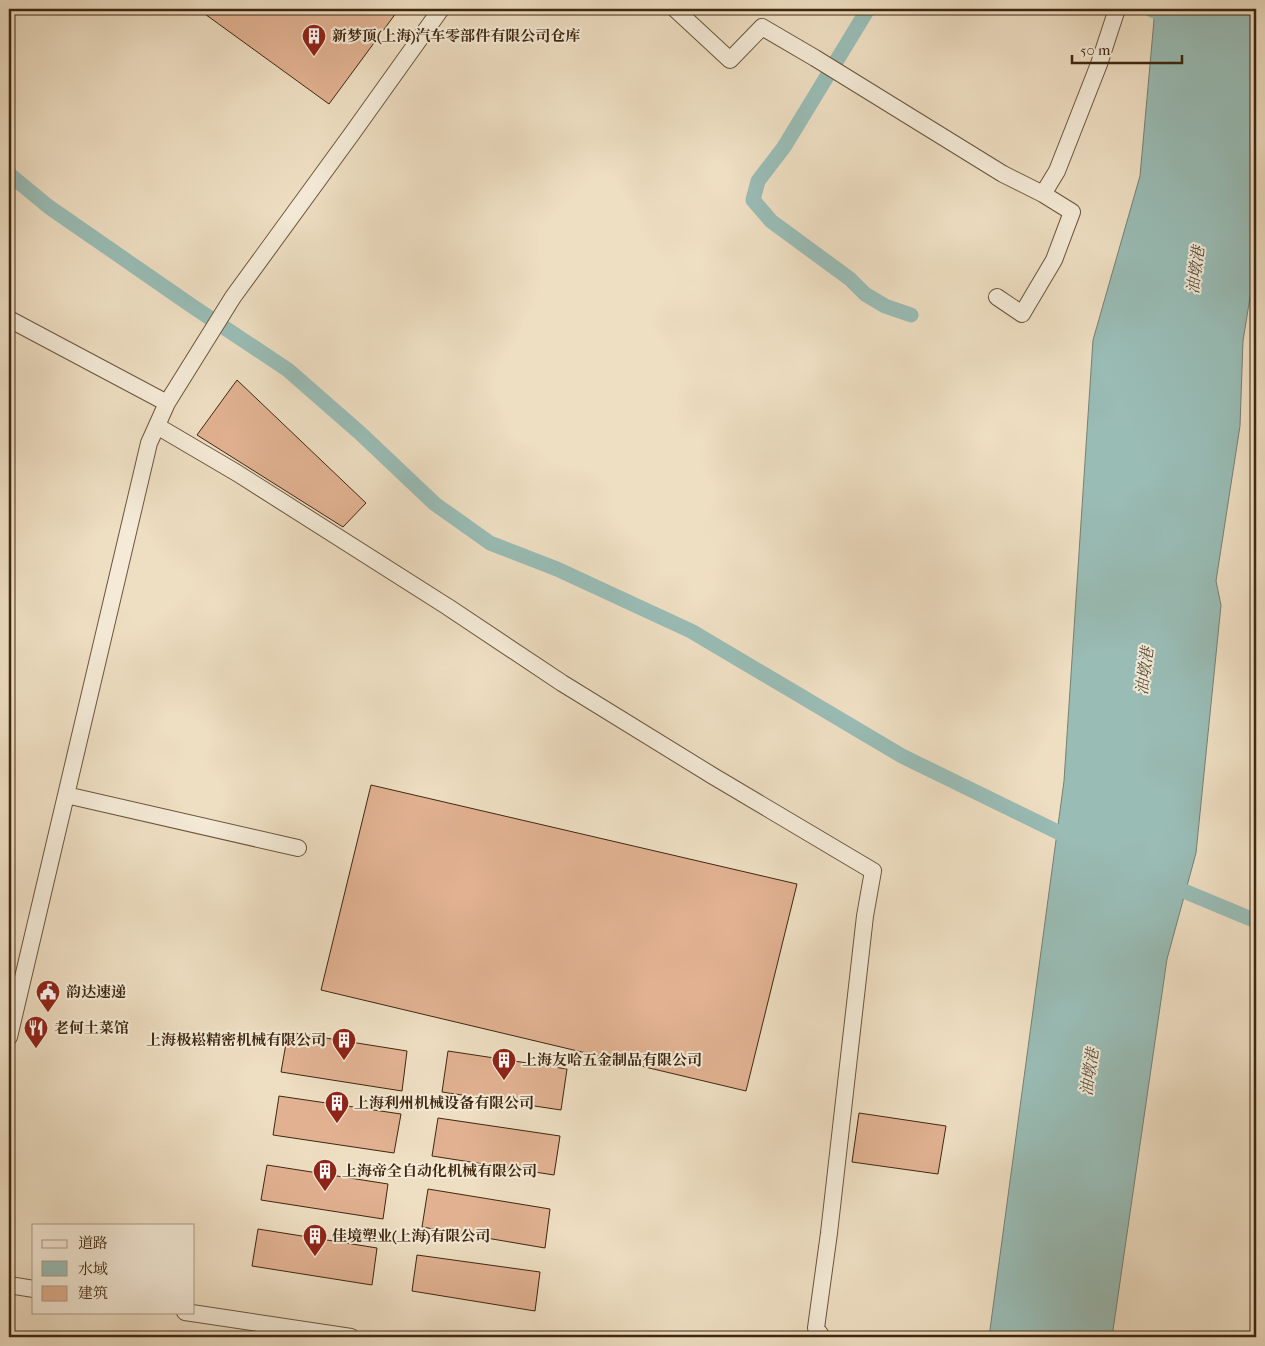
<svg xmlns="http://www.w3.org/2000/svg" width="1265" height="1346" font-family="'IM FELL French Canon','Noto Serif SC',serif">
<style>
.water{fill:#99bcb5;stroke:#758073}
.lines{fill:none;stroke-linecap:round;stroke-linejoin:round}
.canal{stroke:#99bcb5;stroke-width:15}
.building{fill:#e1b191;stroke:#3f270f}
.minor-casing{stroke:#6b553c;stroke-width:18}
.minor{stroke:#f4ead7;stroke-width:16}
.labels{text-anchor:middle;stroke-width:4;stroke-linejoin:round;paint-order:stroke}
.poi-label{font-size:15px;font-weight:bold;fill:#3f270f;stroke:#f4ead7;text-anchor:start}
.water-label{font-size:16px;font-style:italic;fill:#564c38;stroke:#f4ead7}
</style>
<rect width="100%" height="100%" fill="#eedec2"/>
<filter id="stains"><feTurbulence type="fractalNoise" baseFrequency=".004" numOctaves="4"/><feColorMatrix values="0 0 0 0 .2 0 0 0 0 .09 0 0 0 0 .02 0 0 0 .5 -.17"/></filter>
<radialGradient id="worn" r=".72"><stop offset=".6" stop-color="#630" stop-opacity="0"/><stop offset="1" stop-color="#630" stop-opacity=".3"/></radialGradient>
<!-- water -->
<path class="water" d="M 1155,9 L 1256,9 L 1256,260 L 1243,341 L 1240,426 L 1216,581 L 1221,605 L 1196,853 L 1167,959 L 1112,1337 L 989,1337 L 1064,781 L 1093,340 L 1140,176 Z"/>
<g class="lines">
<!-- canal -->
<path class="canal" d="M 868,9 L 784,147 L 758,181 L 753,200 L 771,221 L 850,279 L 865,294 L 885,306 L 911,315
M 1150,9 L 1174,19
M 9,174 L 49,207 L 192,306 L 288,370 L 360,433 L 435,504 L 490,543 L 557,569 L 691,631 L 902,756 L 1074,840
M 1167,884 L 1256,921"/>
</g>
<!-- building -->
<path class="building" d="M 198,9 L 399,9 L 329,104 Z
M 237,380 L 366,503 L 343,527 L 197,435 Z
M 371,785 L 797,884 L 746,1091 L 321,990 Z
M 288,1032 L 407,1051 L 402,1091 L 281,1072 Z
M 448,1051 L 567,1069 L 561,1110 L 442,1092 Z
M 279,1096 L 401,1114 L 394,1153 L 273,1135 Z
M 859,1113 L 946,1126 L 938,1174 L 852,1162 Z
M 438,1118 L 560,1136 L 554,1175 L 432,1156 Z
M 267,1165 L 388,1184 L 383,1219 L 261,1200 Z
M 428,1189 L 550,1209 L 545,1248 L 422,1227 Z
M 258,1229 L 377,1248 L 372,1285 L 252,1266 Z
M 417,1255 L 540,1272 L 535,1311 L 412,1291 Z"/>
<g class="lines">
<defs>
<path id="minor" d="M 675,9 L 730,60 L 762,27 L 815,58 L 1003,174 L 1043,194 L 1057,171 L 1099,64 L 1117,9
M 997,297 L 1022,314 L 1054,260 L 1072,212 L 1043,194
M 9,319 L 167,403
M 157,426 L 237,473 L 448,607 L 562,683 L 713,776 L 873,871 L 865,916 L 829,1233 L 816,1328 L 822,1337
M 66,795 L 298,848
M 9,1037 L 149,443 L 167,403 L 233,297 L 351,135 L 441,9
M 9,1285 L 34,1289
M 185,1312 L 351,1337"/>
</defs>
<!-- minor casing -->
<use href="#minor" class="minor-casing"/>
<!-- minor -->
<use href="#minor" class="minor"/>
</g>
<!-- icons -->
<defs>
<symbol id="building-pin" viewBox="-11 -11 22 30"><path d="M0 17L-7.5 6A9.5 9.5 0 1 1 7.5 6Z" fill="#8f2418" stroke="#f4ead7"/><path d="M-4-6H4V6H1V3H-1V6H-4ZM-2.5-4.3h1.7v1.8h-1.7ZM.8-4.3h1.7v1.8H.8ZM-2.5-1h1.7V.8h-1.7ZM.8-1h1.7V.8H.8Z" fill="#fff"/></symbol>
<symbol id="civic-pin" viewBox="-11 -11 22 30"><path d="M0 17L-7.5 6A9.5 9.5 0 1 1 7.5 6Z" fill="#8f2418" stroke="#f4ead7"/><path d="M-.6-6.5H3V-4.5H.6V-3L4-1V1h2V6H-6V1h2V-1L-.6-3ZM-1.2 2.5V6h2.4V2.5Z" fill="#fff"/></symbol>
<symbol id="restaurant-pin" viewBox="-11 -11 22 30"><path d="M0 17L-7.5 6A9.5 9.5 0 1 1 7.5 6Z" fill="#8f2418" stroke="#f4ead7"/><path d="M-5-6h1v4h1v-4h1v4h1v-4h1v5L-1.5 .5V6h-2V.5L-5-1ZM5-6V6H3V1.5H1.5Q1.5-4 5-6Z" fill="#fff"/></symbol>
</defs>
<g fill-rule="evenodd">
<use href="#building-pin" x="300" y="22" width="28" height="38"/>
<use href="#civic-pin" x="34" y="978" width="28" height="38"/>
<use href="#restaurant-pin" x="22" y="1014" width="28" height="38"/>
<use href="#building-pin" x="330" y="1026" width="28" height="38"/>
<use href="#building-pin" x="490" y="1046" width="28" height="38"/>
<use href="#building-pin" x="323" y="1089" width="28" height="38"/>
<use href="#building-pin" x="311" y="1157" width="28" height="38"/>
<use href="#building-pin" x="301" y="1222" width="28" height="38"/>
</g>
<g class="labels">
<!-- poi labels -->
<g class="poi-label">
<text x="332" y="41">新梦顶(上海)汽车零部件有限公司仓库</text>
<text x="66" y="997">韵达速递</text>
<text x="54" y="1033">老何土菜馆</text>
<text x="326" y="1045" text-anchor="end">上海极崧精密机械有限公司</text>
<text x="522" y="1065">上海友哈五金制品有限公司</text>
<text x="354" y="1108">上海利州机械设备有限公司</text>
<text x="342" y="1176">上海帝全自动化机械有限公司</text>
<text x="332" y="1241">佳境塑业(上海)有限公司</text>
</g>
<!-- water labels -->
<g class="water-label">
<text transform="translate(1195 270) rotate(-83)" y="6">油墩港</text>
<text transform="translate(1144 671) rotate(-83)" y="6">油墩港</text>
<text transform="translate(1089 1072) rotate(-82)" y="6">油墩港</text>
</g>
</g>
<!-- margin -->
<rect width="1265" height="1346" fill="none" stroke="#eedec2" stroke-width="30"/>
<rect x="10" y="10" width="1245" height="1326" fill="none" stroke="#3f270f" stroke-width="2.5"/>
<rect x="15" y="15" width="1235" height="1316" fill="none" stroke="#3f270f"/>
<!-- legend -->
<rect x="32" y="1224" width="162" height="90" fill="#f4ead7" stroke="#ac9c87"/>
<rect x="42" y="1240" width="25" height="8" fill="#f4ead7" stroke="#ac9c87"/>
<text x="78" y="1248" font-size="15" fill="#3f270f">道路</text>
<rect x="42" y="1261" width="25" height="15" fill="#99bcb5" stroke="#ac9c87"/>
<text x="78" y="1274" font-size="15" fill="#3f270f">水域</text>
<rect x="42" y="1286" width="25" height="15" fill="#e1b191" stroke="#ac9c87"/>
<text x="78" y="1298" font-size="15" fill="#3f270f">建筑</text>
<!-- scale -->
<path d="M1072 55v8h110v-8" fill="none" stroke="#3f270f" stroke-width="2.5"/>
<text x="1080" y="55" font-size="15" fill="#3f270f" stroke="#f4ead7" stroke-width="4" paint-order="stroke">50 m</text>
<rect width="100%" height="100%" filter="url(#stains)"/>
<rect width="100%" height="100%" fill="url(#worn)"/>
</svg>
